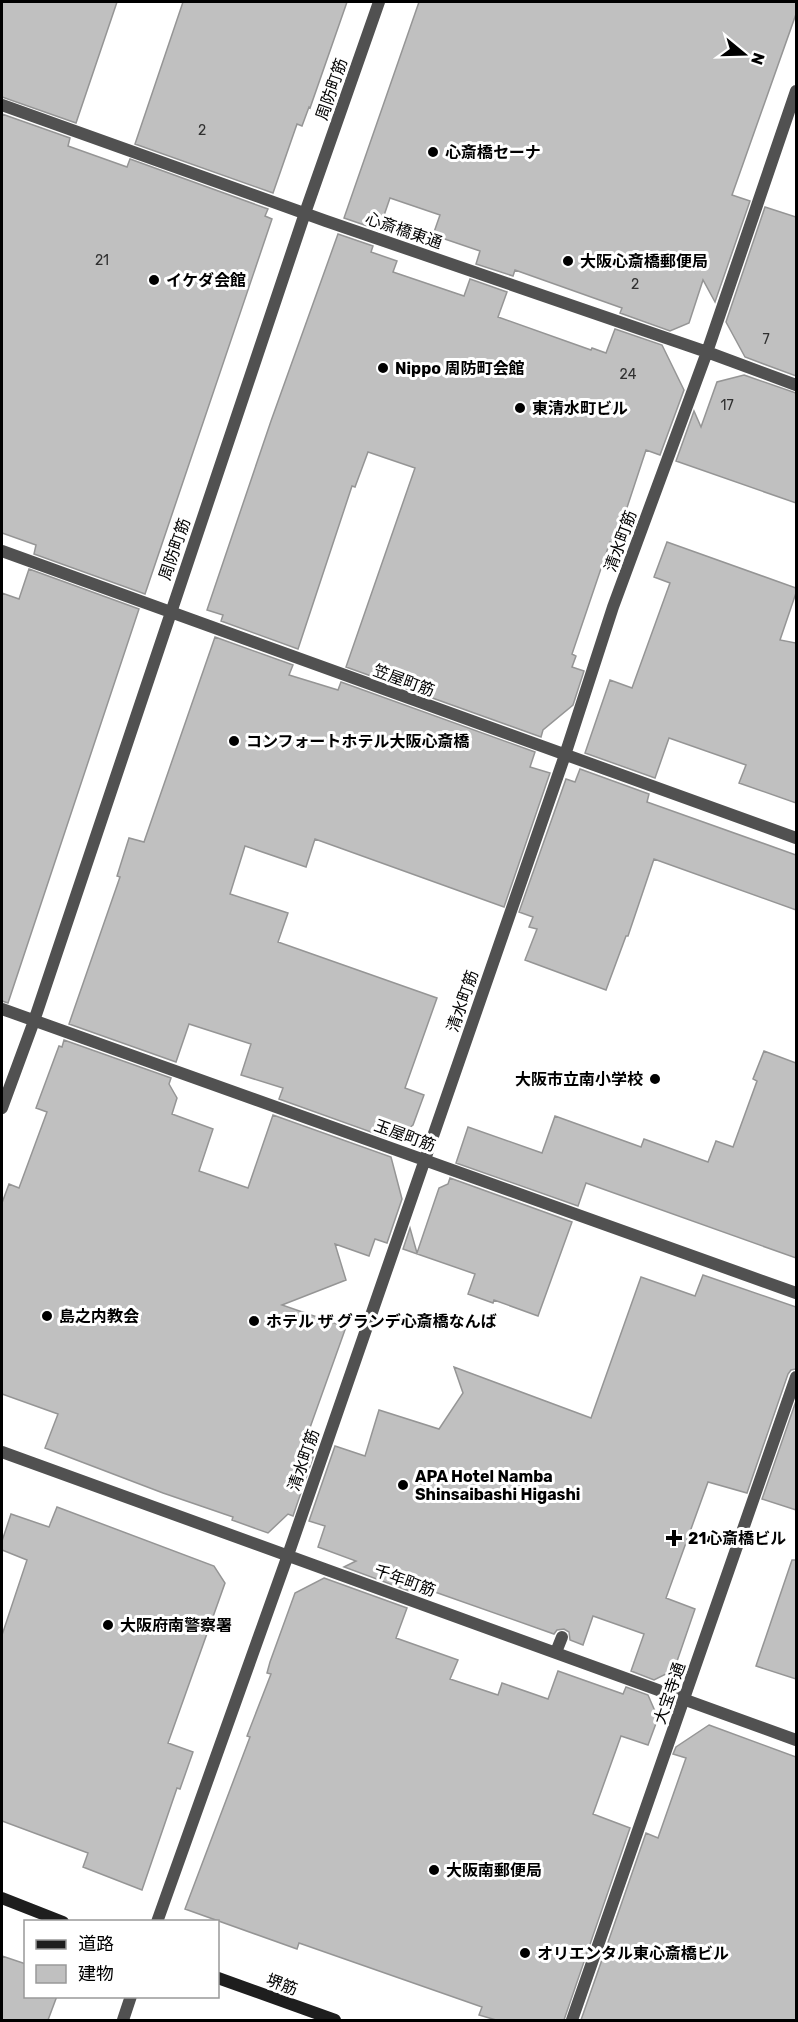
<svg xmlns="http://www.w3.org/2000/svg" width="798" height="2022" font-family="Rubik,'Noto Sans JP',sans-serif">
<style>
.building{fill:#c0c0c0;stroke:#959595;stroke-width:1.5}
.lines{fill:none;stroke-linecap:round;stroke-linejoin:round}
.service{stroke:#515151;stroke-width:12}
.minor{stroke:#515151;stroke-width:12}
.secondary{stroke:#1e1e1e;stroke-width:12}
.poi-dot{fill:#000;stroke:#fff;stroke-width:2}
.labels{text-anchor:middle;stroke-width:6;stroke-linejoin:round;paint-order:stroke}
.number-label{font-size:14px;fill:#303030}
.street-label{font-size:16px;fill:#000;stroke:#fff}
.poi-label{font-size:16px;font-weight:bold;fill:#000;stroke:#fff;text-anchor:start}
</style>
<rect width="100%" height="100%" fill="#fff"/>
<!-- building -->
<path class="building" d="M 2,2 L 117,2 L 76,123 L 2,97 Z
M 183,2 L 347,2 L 310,108 L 309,107 L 302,126 L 297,124 L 273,193 L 135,144 Z
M 419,2 L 796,2 L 796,14 L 732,195 L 750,201 L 715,302 L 703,280 L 689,323 L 670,331 L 620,313 L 622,308 L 515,270 L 513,276 L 476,264 L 480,251 L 433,235 L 440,215 L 390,198 L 379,230 L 344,218 Z
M 2,114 L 70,138 L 68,146 L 127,167 L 130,159 L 268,209 L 265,216 L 272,219 L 145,594 L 34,554 L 36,545 L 2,533 Z
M 765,207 L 796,217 L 796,376 L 745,357 L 726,322 Z
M 338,234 L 373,246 L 371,252 L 397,261 L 393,272 L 464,296 L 470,279 L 507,292 L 498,317 L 591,350 L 592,348 L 606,353 L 615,329 L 662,345 L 684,390 L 660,455 L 646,450 L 615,544 L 610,542 L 572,654 L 576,656 L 572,667 L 584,671 L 573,705 L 543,730 L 541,737 L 346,667 L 415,468 L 368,452 L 355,487 L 352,486 L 298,649 L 221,621 L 223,615 L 207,610 L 271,421 Z
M 744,375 L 796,393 L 796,503 L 676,461 L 694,411 L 701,427 L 717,382 Z
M 667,542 L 796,588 L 796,593 L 780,640 L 796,643 L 796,803 L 739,783 L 746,765 L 669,738 L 655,778 L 585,753 L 610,680 L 632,688 L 670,583 L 654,577 Z
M 29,569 L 139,609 L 8,1003 L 2,1001 L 2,593 L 19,599 Z
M 215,637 L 293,665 L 289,675 L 338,690 L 341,682 L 535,752 L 530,767 L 550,773 L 504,907 L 315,839 L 306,867 L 245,846 L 230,894 L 288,913 L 278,942 L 437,998 L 405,1088 L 424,1095 L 413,1125 L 393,1140 L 279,1099 L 283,1088 L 241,1075 L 251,1044 L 189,1024 L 176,1062 L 69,1024 L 120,877 L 117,876 L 129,838 L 144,842 Z
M 580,769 L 649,794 L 647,802 L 796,855 L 796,910 L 654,859 L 628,936 L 626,936 L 606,990 L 525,960 L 537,929 L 529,927 L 533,917 L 519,912 L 566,779 L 575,782 Z
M 64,1040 L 171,1078 L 169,1084 L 177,1098 L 172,1114 L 213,1129 L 199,1171 L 248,1188 L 273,1115 L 391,1157 L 402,1199 L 387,1243 L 375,1239 L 369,1256 L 335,1244 L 346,1280 L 282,1305 L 346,1327 L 307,1436 L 319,1440 L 293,1516 L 288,1514 L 268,1533 L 232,1520 L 233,1517 L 163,1493 L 45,1448 L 58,1414 L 2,1394 L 2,1203 L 9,1184 L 19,1188 L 47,1112 L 36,1108 L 59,1046 L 62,1047 Z
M 764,1051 L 796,1063 L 796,1258 L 586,1183 L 578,1206 L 456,1163 L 468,1127 L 542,1153 L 555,1116 L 641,1147 L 644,1139 L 708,1162 L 716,1141 L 733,1147 L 757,1081 L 753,1079 Z
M 450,1178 L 572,1222 L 538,1316 L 494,1300 L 493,1303 L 468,1294 L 475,1274 L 403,1249 L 410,1228 L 417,1253 L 439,1188 L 448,1184 Z
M 703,1275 L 796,1307 L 796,1369 L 791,1370 L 788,1374 L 747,1493 L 708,1482 L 666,1598 L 695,1609 L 674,1670 L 654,1680 L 631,1671 L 644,1634 L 593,1616 L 583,1645 L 570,1640 L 569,1632 L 564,1629 L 557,1630 L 554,1634 L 415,1585 L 412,1592 L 344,1567 L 356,1561 L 318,1547 L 325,1526 L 309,1521 L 335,1446 L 365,1456 L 379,1410 L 439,1429 L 463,1393 L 454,1367 L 591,1418 L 641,1277 L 695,1296 Z
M 796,1401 L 796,1510 L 762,1499 Z
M 57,1507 L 214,1566 L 225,1583 L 168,1743 L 193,1752 L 180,1789 L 177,1788 L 142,1890 L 83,1867 L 88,1853 L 2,1821 L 2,1635 L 27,1560 L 2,1550 L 2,1541 L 11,1514 L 49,1527 Z
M 792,1560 L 796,1560 L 796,1679 L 756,1666 Z
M 324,1578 L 407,1608 L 396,1638 L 458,1660 L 450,1679 L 498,1695 L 502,1683 L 548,1699 L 558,1671 L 623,1694 L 626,1687 L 648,1695 L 658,1718 L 648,1745 L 621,1736 L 593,1814 L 630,1828 L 564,2020 L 496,2020 L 479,2015 L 482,2007 L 299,1943 L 297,1949 L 185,1909 L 250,1737 L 247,1736 L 271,1674 L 267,1673 L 270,1662 L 295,1593 Z
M 709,1725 L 796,1757 L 796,2020 L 581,2020 L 646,1833 L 658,1838 L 686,1758 L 673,1754 L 676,1747 Z
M 2,1956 L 26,1964 L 26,1996 L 57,1996 L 48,2020 L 2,2020 Z"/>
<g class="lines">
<!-- service -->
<path class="service" d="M 556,1652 L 562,1637"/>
<!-- minor -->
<path class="minor" d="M 2,105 L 326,221 L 707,352 L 796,385
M 2,551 L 796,838
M 2,1009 L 796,1293
M 2,1108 L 34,1021 L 305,213 L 379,2
M 2,1452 L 796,1740
M 157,1922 L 288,1555 L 565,755 L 613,607 L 707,352 L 796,91
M 123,2020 L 131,1996
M 572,2020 L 796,1377"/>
<!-- secondary -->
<path class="secondary" d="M 2,1898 L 63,1922
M 218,1978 L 335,2020"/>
</g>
<!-- markers -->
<g class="poi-dot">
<circle cx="433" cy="152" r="6"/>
<circle cx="568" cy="261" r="6"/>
<circle cx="154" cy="280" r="6"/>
<circle cx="383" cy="368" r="6"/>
<circle cx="520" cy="408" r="6"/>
<circle cx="234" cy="741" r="6"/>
<circle cx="655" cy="1079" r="6"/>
<circle cx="47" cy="1316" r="6"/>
<circle cx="254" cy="1321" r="6"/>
<circle cx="403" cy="1485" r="6"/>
<path d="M671 1529h6v6h6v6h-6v6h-6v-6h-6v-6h6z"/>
<circle cx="108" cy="1625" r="6"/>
<circle cx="434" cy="1870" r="6"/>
<circle cx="525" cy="1953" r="6"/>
</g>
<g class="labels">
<!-- number labels -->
<g class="number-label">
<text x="202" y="135">2</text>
<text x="102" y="265">21</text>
<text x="635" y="289">2</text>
<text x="766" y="344">7</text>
<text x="628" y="379">24</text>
<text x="727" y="410">17</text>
</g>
<!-- street labels -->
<g class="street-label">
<text transform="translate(331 89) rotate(-71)" y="6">周防町筋</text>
<text transform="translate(404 230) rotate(19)" y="6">心斎橋東通</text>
<text transform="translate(620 541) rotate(-70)" y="6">清水町筋</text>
<text transform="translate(174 549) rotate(-71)" y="6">周防町筋</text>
<text transform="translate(404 680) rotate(20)" y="6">笠屋町筋</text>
<text transform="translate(462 1001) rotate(-71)" y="6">清水町筋</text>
<text transform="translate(405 1135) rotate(20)" y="6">玉屋町筋</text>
<text transform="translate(303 1460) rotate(-71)" y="6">清水町筋</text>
<text transform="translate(405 1580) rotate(20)" y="6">千年町筋</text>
<text transform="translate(669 1693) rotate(-71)" y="6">大宝寺通</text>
<text transform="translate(282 1984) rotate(20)" y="6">堺筋</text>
</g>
<!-- poi labels -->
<g class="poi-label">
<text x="445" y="158">心斎橋セーナ</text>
<text x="580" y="267">大阪心斎橋郵便局</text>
<text x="166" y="286">イケダ会館</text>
<text x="395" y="374">Nippo 周防町会館</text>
<text x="532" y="414">東清水町ビル</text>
<text x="246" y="747">コンフォートホテル大阪心斎橋</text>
<text x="643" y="1085" text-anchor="end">大阪市立南小学校</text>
<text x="59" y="1322">島之内教会</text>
<text x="266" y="1327">ホテル ザ グランデ心斎橋なんば</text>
<text x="415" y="1482">APA Hotel Namba<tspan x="415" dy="18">Shinsaibashi Higashi</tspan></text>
<text x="688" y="1544">21心斎橋ビル</text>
<text x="120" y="1631">大阪府南警察署</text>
<text x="446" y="1876">大阪南郵便局</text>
<text x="537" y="1959">オリエンタル東心斎橋ビル</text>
</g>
</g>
<!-- border -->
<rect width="798" height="2022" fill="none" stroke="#000000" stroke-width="6"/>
<!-- legend -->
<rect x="24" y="1920" width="195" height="78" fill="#ffffff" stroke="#999999" stroke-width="1.5"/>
<rect x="36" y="1940" width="30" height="9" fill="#1e1e1e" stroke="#999999" stroke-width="1.5"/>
<text x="78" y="1950" font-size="18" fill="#000000">道路</text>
<rect x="36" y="1965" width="30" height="18" fill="#c0c0c0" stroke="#999999" stroke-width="1.5"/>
<text x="78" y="1980" font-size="18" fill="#000000">建物</text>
<!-- north arrow -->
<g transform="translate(744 54) rotate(109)" stroke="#ffffff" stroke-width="4.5" paint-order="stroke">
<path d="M0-4.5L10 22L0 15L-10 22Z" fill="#000000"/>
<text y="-9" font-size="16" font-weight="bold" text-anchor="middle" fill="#000000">N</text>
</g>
</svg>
